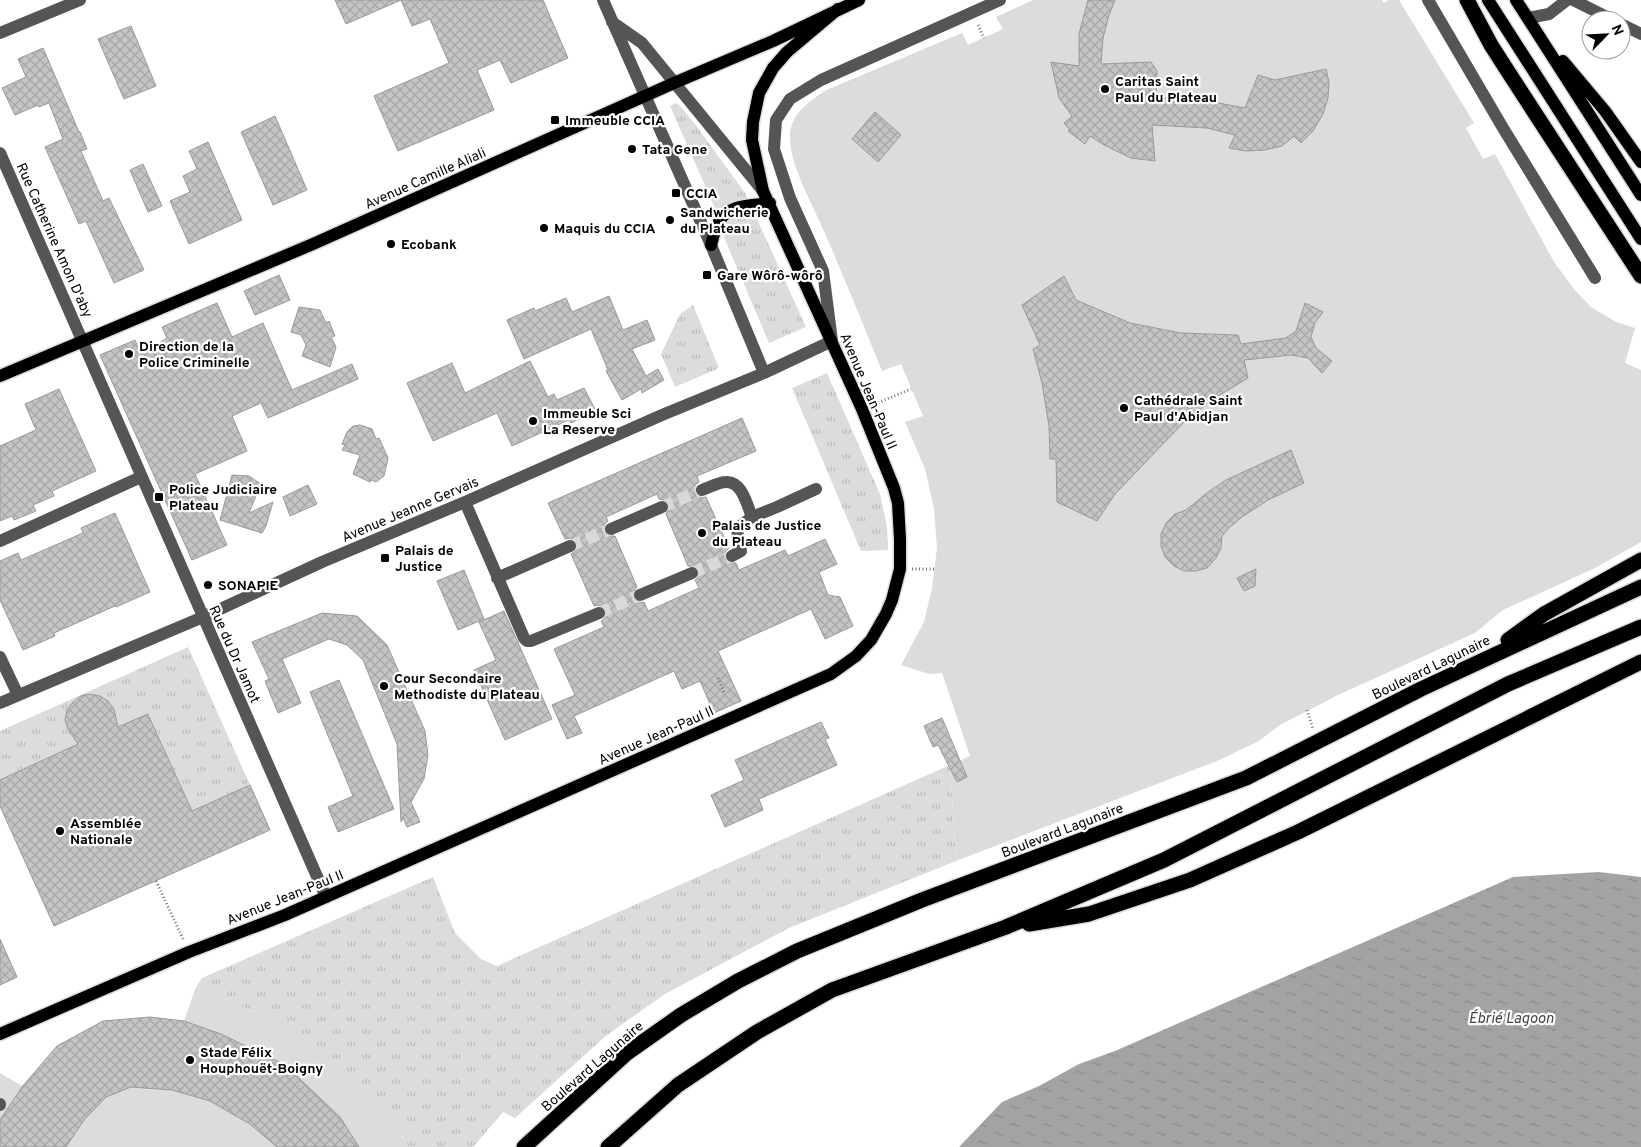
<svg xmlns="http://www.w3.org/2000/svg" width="1641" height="1147" font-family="Overpass,sans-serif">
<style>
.grass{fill:url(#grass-tufts)}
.garden{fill:#dcdcdc}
.water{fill:url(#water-ripples)}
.building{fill:url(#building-cross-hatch);stroke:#999;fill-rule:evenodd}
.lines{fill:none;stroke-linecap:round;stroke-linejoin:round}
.minor-tunnel{stroke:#d9d9d9;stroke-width:12;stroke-dasharray:12 6;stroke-linecap:butt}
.major-casing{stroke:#dbdbdb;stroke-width:15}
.highway-casing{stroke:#dbdbdb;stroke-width:18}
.path{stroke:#777;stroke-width:3;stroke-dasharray:1 2.5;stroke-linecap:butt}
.minor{stroke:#555;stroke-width:12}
.major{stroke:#000;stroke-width:12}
.highway{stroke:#000;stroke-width:15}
.poi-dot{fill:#000;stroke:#fff;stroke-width:2}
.labels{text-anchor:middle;stroke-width:4.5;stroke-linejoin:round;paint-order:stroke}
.poi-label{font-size:14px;font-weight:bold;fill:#000;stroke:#fff;text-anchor:start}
.street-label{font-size:14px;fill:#000;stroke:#fff}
.water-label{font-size:15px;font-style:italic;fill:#444;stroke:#fff}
</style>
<defs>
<pattern id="grass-tufts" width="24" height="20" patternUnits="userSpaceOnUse" patternTransform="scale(1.25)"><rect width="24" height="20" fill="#dcdcdc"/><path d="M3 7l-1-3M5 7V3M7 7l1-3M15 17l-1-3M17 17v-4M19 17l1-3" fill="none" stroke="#bbb"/></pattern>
<pattern id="water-ripples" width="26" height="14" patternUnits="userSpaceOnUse" patternTransform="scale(1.25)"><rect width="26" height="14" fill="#a3a3a3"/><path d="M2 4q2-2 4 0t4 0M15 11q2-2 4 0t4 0" fill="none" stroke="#8b8b8b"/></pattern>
<pattern id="building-cross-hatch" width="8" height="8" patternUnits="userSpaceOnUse" patternTransform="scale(1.25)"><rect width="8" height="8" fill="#c4c4c4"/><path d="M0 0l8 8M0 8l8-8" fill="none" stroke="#a7a7a7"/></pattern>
</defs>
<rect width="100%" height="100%" fill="#fff"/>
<!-- grass -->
<path class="grass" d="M 676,103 L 680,106 L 695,124 L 745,193 L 806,327 L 769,343 L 726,242 L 714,206 L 670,106 Z
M 693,305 L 719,368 L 675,387 L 661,354 L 680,314 Z
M 827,373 L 880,494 L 887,527 L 888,550 L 861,551 L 792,388 Z
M 188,647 L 250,785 L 192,811 L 149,714 L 115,729 C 114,723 116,714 114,709 C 112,704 107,700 103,698 C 77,682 47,721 82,743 L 0,780 L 0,731 Z
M 950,765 L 956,861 L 789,928 L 665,994 L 607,1035 L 515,1118 L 503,1112 L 473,1147 L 408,1147 L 399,1129 L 375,1095 L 260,1014 L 196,987 L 202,978 L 433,877 L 455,933 L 481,959 L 497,966 Z"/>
<!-- garden -->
<path class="garden" d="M 1033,0 L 1382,0 L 1384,3 L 1389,0 L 1399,0 L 1474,123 L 1466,128 L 1483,159 L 1495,154 L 1554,262 L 1574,289 L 1591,307 L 1616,322 L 1635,328 L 1625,363 L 1641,370 L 1641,542 L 1595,568 L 1503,610 L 1475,633 L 1338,695 L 1280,725 L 1257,742 L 1217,761 L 956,861 L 950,765 L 970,756 L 942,673 L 929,674 L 901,665 L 924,622 L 932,588 L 937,548 L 934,509 L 925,469 L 905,422 L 923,416 L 901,364 L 882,371 C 862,322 843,274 822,227 C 811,201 790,165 790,138 C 789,115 808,103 824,91 L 962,33 L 968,45 L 1003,29 L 996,17 Z
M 196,987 L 260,1014 L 314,1042 L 375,1095 L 399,1129 L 408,1147 L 0,1147 L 0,1073 L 22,1086 L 57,1047 L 184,1021 Z"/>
<!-- water -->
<path class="water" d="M 1599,872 L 1641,877 L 1641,1147 L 959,1147 L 1002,1102 L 1039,1086 L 1079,1064 L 1115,1051 L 1513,877 Z"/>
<!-- building -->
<path class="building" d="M 335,0 L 543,0 L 568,58 L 511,83 L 500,60 L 477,70 L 494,110 L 398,151 L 374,96 L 449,63 L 430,19 L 412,26 L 401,0 L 346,24 Z
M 1088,0 L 1115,0 L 1109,15 L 1103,38 L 1101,64 L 1151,62 L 1157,71 L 1156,98 L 1186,97 L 1245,108 L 1258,75 L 1275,80 L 1326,69 L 1329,82 L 1328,98 L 1323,114 L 1313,131 L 1301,143 L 1294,136 L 1282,146 L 1265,150 L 1246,151 L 1229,148 L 1235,135 L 1207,128 L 1152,125 L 1155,161 L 1131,158 L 1104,145 L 1090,136 L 1085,144 L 1068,131 L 1070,130 L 1064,123 L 1072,116 L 1059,98 L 1051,62 L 1079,66 L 1079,34 Z
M 131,26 L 156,86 L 124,99 L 98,39 Z
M 43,48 L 79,132 L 80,132 L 87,149 L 81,151 L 103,201 L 109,198 L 144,270 L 114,283 L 86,221 L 79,224 L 45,147 L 63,139 L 49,103 L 39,107 L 38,105 L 15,115 L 2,88 L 26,77 L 18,59 Z
M 875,112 L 901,135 L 878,162 L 852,139 Z
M 275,116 L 307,190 L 273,205 L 241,132 Z
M 208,142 L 242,220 L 189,244 L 170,201 L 190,192 L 183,176 L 197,169 L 189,151 Z
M 143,164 L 162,206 L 148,212 L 130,170 Z
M 279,275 L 290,300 L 255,315 L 244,291 Z
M 1064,276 L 1076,300 L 1130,323 L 1181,333 L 1238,335 L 1241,344 L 1286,338 L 1296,331 L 1305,303 L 1323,312 L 1315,323 L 1311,337 L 1316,348 L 1332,361 L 1322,373 L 1308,358 L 1292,355 L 1244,360 L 1248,378 L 1215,398 L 1187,419 L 1115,494 L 1097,521 L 1057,502 L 1056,459 L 1050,459 L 1049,426 L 1042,383 L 1033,349 L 1040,345 L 1022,305 Z
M 609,296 L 623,330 L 647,320 L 655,340 L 632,349 L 646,376 L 658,369 L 664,380 L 642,393 L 641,389 L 622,400 L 606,371 L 608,370 L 591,329 L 524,359 L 507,320 L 534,308 L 535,311 L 566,298 L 572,312 Z
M 217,303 L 232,337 L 263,323 L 292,390 L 352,364 L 358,379 L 268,418 L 261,403 L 232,416 L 247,451 L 195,474 L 227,545 L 192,560 L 100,355 L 135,340 L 141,354 L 167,338 L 162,327 Z
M 299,307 L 320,310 L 326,323 L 329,321 L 335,336 L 331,337 L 336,347 L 330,367 L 302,356 L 306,345 L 301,335 L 291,332 Z
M 530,361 L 548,397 L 554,394 L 557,400 L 584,388 L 596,411 L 571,423 L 569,420 L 512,446 L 497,413 L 433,441 L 407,383 L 452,363 L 465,393 Z
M 59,389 L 96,471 L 52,491 L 54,496 L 33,505 L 36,511 L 14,520 L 12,516 L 0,521 L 0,446 L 36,430 L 25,404 Z
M 742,418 L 756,451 L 697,476 L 699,482 L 695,485 L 694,489 L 697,497 L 701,498 L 706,497 L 729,548 L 725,552 L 725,559 L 728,563 L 736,563 L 739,570 L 785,550 L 788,556 L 825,539 L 837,564 L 819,572 L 828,595 L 840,597 L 853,626 L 825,639 L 811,609 L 718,651 L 741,701 L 714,713 L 700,681 L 682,689 L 674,671 L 574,716 L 582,733 L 567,739 L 552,705 L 575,695 L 554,649 L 604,627 L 601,621 L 605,618 L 607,614 L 604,606 L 600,605 L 594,606 L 571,554 L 577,550 L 577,542 L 571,538 L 565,539 L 548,503 ZM 657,494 L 659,499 L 666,500 L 670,504 L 670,508 L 666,514 L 688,566 L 696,566 L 700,574 L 699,577 L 695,580 L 699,588 L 648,611 L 644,602 L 639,603 L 633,599 L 632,594 L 637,587 L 615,536 L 607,536 L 603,529 L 604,525 L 608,521 L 606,517 Z
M 360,425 L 372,429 L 376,439 L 379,438 L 388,458 L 384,476 L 376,482 L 372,480 L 370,482 L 353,474 L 360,455 L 342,450 L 345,445 L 342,444 L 347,432 L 353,426 Z
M 1291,450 L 1304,483 L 1268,500 L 1242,517 L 1229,528 L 1222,536 L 1221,548 L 1216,558 L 1207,568 L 1196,571 L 1184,571 L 1174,566 L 1165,557 L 1161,546 L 1161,534 L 1166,523 L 1175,514 L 1186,510 L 1208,492 L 1226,480 Z
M 232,475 L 249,476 L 261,484 L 249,513 L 273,502 L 266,526 L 262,533 L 220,520 Z
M 308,485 L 317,504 L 290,516 L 283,497 Z
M 115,513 L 150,592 L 116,607 L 115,606 L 54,633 L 55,636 L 23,650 L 0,600 L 0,561 L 18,553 L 21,560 L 83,533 L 81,528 Z
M 1256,569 L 1255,586 L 1244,591 L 1237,578 Z
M 464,570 L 484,619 L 458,630 L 437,581 Z
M 504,611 L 552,719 L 505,740 L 474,670 L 496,660 L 479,622 Z
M 322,613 L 357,616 L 387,645 L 425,731 L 428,755 L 424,779 L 411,802 L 420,822 L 407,827 L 403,818 L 401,822 L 397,744 L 363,660 L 347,645 L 329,639 L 282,659 L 301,703 L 278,713 L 265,681 L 269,679 L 252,642 Z
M 339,680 L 394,809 L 338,832 L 328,807 L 353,796 L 310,692 Z
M 90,694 L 100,696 L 108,701 L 114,709 L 118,727 L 148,714 L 192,811 L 250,785 L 270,830 L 54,926 L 0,806 L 0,780 L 78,744 L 68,729 L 65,720 L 67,710 L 73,702 L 81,696 Z
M 942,718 L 967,777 L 957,782 L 938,745 L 933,747 L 924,726 Z
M 821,722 L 829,738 L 825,739 L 837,765 L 759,799 L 763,810 L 725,827 L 711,795 L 744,780 L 735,760 Z
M 0,939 L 17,977 L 0,985 Z
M 150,1017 L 184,1021 L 221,1034 L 285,1065 L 340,1117 L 359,1147 L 277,1147 L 250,1124 L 210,1101 L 172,1090 L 131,1087 L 106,1097 L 84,1120 L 66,1147 L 0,1147 L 0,1120 L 22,1087 L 57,1046 L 103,1021 Z"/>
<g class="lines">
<!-- minor-tunnel -->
<path class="minor-tunnel" d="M 662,507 L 702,490
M 570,546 L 611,529
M 692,573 L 732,556
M 599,613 L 640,595"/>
<defs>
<path id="major" d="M 1488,0 L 1641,239
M 1516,0 L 1641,195
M 1563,61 L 1605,111 L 1641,162
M 711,245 C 713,237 715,229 719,222 C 729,203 752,206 770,203
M 0,376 L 313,244 L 674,83 L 773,41 L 859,0
M 0,1034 L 189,952 L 285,915 L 831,674 L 856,656 L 871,640 L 886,614 L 892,600 L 900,569 L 900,539 L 898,503 L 894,488 L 862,409 L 763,191 L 752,140 L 753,122 L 759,93 L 773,68 L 787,52 L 838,9"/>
<path id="highway" d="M 1467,0 L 1491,45 L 1507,70 L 1641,276
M 1508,640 L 1544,614 L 1641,560
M 1029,924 L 1089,914 L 1190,880 L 1298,832 L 1641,662
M 524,1147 L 627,1053 L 681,1015 L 738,981 L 797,951 L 922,900 L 1246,778 L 1421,689 L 1641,587
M 608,1147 L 678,1085 L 757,1032 L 832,990 L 1006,927 L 1164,860 L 1508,684 L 1641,627"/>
</defs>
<!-- major casing -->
<use href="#major" class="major-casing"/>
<!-- highway casing -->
<use href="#highway" class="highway-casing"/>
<!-- path -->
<path class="path" d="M 978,25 L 984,38
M 875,404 L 911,389
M 912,569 L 934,569
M 718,678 L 725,694
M 1307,710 L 1313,729
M 156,881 L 183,939"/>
<!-- minor -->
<path class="minor" d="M 603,0 L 711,245 L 764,373
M 1428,0 L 1503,128 L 1595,278
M 1573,0 L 1613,20
M 1528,18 L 1549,14 L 1567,0
M 612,22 L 642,43 L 763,191
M 1621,24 L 1641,34
M 0,33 L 80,0
M 0,153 L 326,897
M 702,490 C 710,487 719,482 726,482 C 742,481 747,505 752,517
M 465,502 L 524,638 L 527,641 L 531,641 L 599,613
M 611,529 L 662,507
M 0,541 L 141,477
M 732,556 L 741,551 L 737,530 L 739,527 L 752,517 L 777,507 L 816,489
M 497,578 L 570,546
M 640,595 L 692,573
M 0,657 L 18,695
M 0,703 L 203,617 L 322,562 L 465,502 L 662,415 L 764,373 L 832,341 L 823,271 L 790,198 L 774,149 L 776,120 L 790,99 L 821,80 L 1000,0
M 0,1104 L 0,1105"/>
<!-- major -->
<use href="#major" class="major"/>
<!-- highway -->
<use href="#highway" class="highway"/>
</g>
<!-- markers -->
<g class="poi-dot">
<circle cx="1105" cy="89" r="5"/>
<rect x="550" y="115" width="10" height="10" rx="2.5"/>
<circle cx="632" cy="149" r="5"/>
<rect x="671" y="188" width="10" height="10" rx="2.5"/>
<circle cx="670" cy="220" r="5"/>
<circle cx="544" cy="228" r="5"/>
<circle cx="391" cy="244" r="5"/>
<rect x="702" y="270" width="10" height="10" rx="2.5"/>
<circle cx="129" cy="354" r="5"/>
<circle cx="1124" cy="408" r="5"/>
<circle cx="533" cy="421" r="5"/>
<rect x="154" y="492" width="10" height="10" rx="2.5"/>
<circle cx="702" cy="533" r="5"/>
<rect x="380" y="553" width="10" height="10" rx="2.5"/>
<circle cx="208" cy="585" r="5"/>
<circle cx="384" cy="686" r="5"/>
<circle cx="60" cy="831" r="5"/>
<circle cx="190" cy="1060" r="5"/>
</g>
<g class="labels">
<!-- poi labels -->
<g class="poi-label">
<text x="1115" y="86">Caritas Saint<tspan x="1115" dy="16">Paul du Plateau</tspan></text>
<text x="565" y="125">Immeuble CCIA</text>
<text x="642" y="154">Tata Gene</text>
<text x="686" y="198">CCIA</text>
<text x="680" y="217">Sandwicherie<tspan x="680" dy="16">du Plateau</tspan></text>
<text x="554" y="233">Maquis du CCIA</text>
<text x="401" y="249">Ecobank</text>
<text x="717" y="280">Gare Wôrô-wôrô</text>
<text x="139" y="351">Direction de la<tspan x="139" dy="16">Police Criminelle</tspan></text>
<text x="1134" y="405">Cathédrale Saint<tspan x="1134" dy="16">Paul d'Abidjan</tspan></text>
<text x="543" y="418">Immeuble Sci<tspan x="543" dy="16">La Reserve</tspan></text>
<text x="169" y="494">Police Judiciaire<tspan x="169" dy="16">Plateau</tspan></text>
<text x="712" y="530">Palais de Justice<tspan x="712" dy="16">du Plateau</tspan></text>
<text x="395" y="555">Palais de<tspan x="395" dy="16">Justice</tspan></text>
<text x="218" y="590">SONAPIE</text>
<text x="394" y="683">Cour Secondaire<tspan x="394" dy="16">Methodiste du Plateau</tspan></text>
<text x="70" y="828">Assemblée<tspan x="70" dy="16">Nationale</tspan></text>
<text x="200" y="1057">Stade Félix<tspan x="200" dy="16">Houphouët-Boigny</tspan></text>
</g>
<!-- street labels -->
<g class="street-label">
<text transform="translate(425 178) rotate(-24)" y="5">Avenue Camille Aliali</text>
<text transform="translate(55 240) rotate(66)" y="5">Rue Catherine Amon D'aby</text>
<text transform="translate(869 391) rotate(67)" y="5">Avenue Jean-Paul II</text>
<text transform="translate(410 509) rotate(-23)" y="5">Avenue Jeanne Gervais</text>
<text transform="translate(235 654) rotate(66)" y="5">Rue du Dr Jamot</text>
<text transform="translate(1431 667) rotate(-26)" y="5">Boulevard Lagunaire</text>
<text transform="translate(656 735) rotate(-24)" y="5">Avenue Jean-Paul II</text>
<text transform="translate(1062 830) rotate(-21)" y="5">Boulevard Lagunaire</text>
<text transform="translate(285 897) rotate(-22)" y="5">Avenue Jean-Paul II</text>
<text transform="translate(592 1066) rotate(-41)" y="5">Boulevard Lagunaire</text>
</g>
<!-- water labels -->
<g class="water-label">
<text x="1511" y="1023">Ébrié Lagoon</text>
</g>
</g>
<!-- north arrow -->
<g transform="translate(1606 35) rotate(66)"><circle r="24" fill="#ffffff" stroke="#999999"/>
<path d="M0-4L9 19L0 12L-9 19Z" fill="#000000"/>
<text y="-8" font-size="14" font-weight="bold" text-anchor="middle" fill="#000000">N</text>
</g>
</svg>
